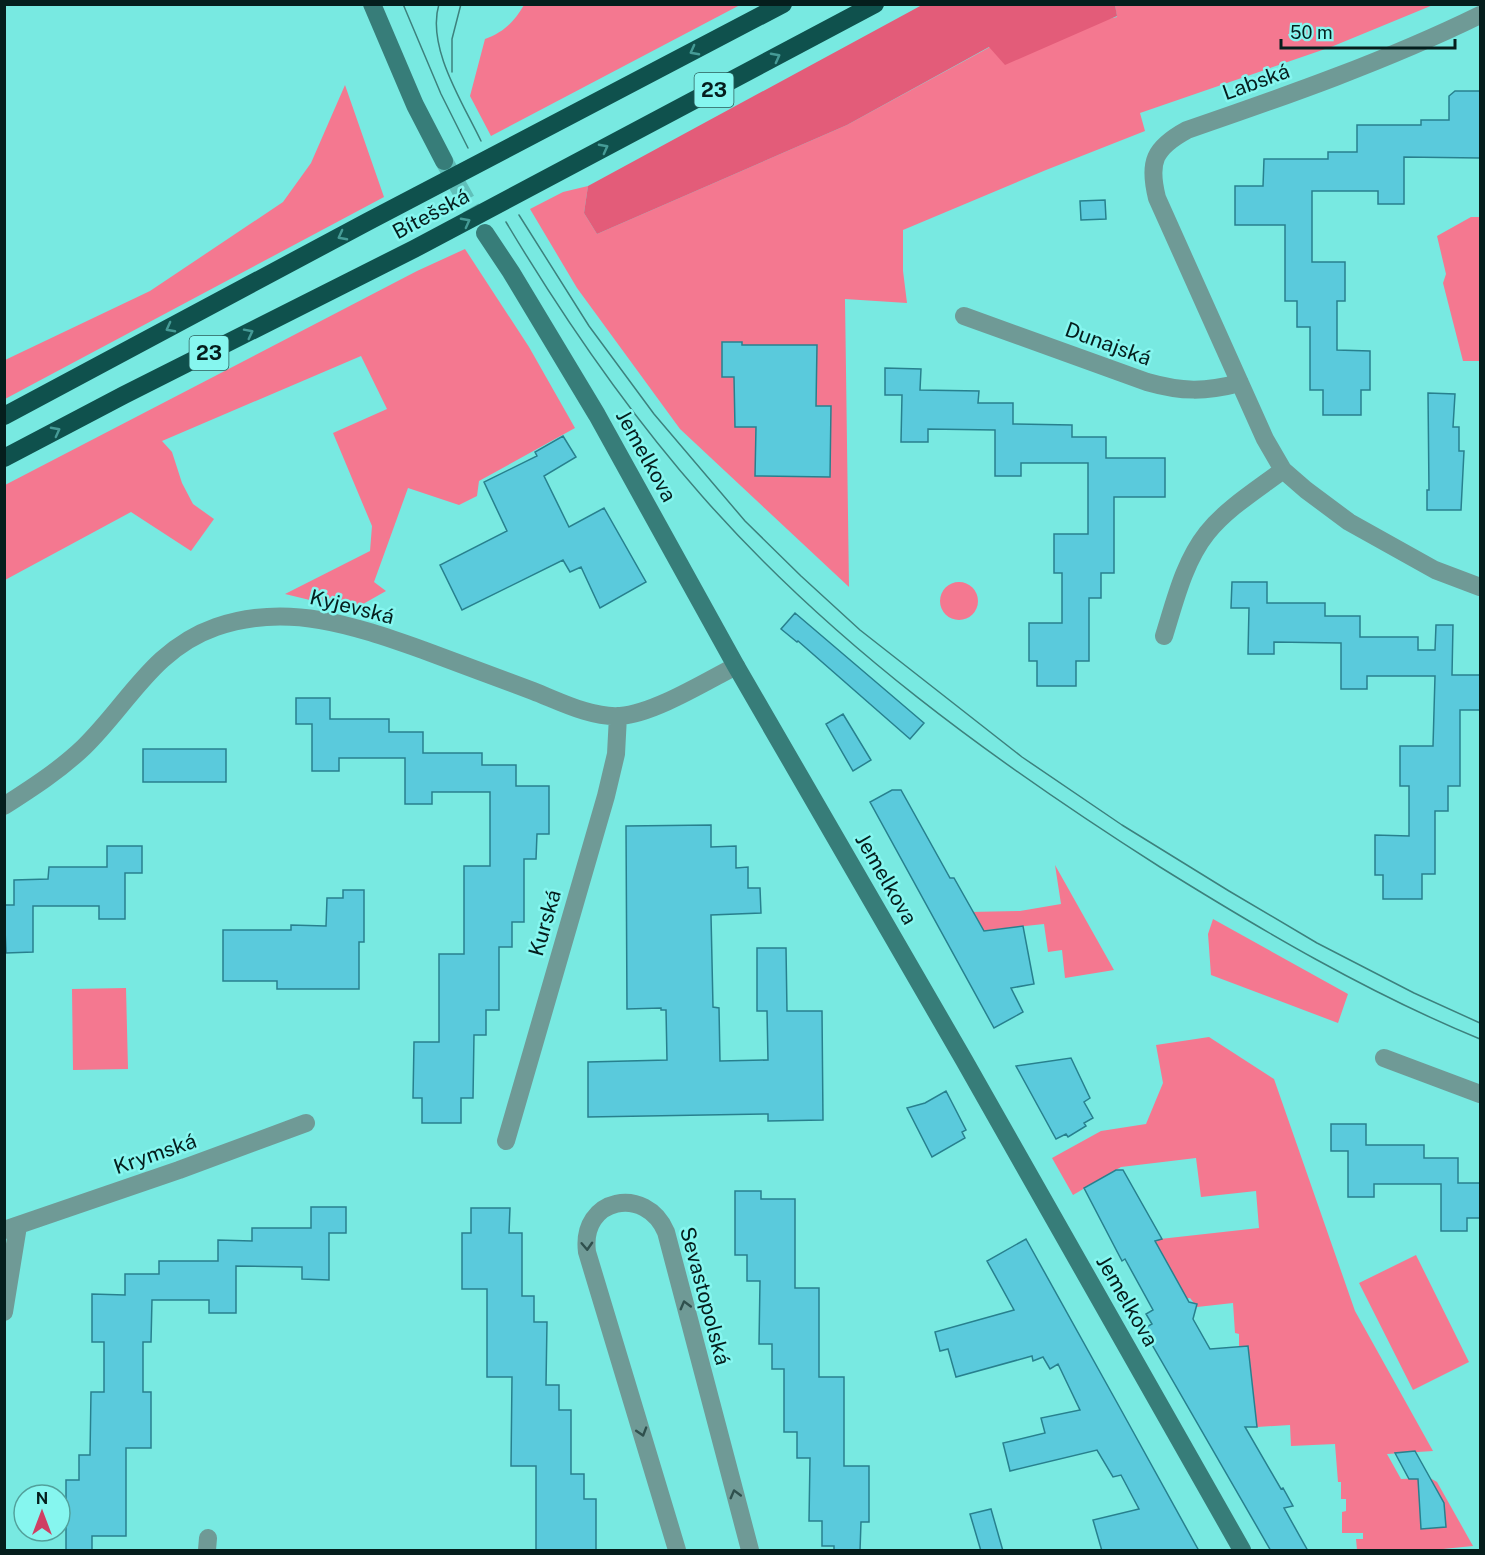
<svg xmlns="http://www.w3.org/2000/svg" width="1485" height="1555" font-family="'Public Sans',sans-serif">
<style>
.green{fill:#f47890}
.forest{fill:#e35c79}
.building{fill:#5acadc;stroke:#28808e;stroke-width:1.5}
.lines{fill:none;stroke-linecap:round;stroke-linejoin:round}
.secondary-tunnel{stroke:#61c0ba;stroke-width:18;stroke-dasharray:18 9;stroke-linecap:butt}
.street{stroke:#6f9a96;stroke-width:18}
.secondary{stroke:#377d79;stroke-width:18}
.highway{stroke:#0f514d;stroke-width:18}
.tram{stroke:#3d817d;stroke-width:1.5}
.oneway{stroke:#459b96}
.oneway2{stroke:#2f504d}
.labels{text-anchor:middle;stroke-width:5;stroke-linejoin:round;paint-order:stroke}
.shield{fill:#86f6ef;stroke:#2c5f5c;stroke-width:1.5}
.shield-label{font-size:20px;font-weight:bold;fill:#051e1d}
.street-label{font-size:21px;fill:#051e1d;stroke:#86f6ef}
</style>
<rect width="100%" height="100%" fill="#78e9e1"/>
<!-- green -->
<path class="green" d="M 524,5 L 524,4 L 740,5 L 491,136 L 470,96 L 485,39 C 504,32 514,22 524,5 Z
M 1115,5 L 1433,5 L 1331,47 L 1140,113 L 1145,131 L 1046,170 L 903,230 L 903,271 L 907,303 L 845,299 L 849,587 L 680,429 L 577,288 L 530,209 L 563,192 L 588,186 L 584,213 L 597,234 L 847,125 L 990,47 L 1117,17 Z
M 345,85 L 384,197 L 5,399 L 5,360 L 150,291 L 283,202 L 311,163 Z
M 1471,217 L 1480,217 L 1480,361 L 1463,361 L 1443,283 L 1446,274 L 1437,236 Z
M 465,249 L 529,347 L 575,428 L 479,481 L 477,496 L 459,505 L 408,488 L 374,582 L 386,591 L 356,608 L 347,609 L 285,594 L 370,551 L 372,526 L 333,433 L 387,409 L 361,356 L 162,441 L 172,452 L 182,483 L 193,504 L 214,519 L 191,551 L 131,512 L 5,580 L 5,485 L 417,271 Z
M940 601a19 19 0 1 1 38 0a19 19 0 1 1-38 0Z
M 1055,865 L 1114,970 L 1065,978 L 1062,950 L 1048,952 L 1044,924 L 978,931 L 969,912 L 1020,911 L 1061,904 Z
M 1213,919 L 1348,994 L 1338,1023 L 1211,975 L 1208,934 Z
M 126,988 L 128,1069 L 73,1070 L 72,989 Z
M 1209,1037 L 1274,1079 L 1355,1311 L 1433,1451 L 1387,1454 L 1401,1479 L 1430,1478 L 1437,1482 L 1473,1546 L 1443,1549 L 1443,1550 L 1357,1550 L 1356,1539 L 1363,1539 L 1363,1533 L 1342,1533 L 1342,1512 L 1346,1511 L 1346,1499 L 1341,1499 L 1341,1482 L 1338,1482 L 1335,1444 L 1291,1446 L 1290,1425 L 1257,1427 L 1253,1393 L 1228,1394 L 1239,1347 L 1239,1334 L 1235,1333 L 1233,1303 L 1197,1307 L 1190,1298 L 1171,1300 L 1151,1244 L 1160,1239 L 1259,1228 L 1256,1191 L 1201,1197 L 1196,1158 L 1121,1167 L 1073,1195 L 1052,1158 L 1101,1131 L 1146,1124 L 1163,1083 L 1156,1045 Z
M 1416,1255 L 1469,1362 L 1413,1390 L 1359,1283 Z"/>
<!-- forest -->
<path class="forest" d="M 922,5 L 1115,5 L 1117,16 L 1005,65 L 989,47 L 847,125 L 597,234 L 584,213 L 588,186 Z"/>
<!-- building -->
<path class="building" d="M 1455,91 L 1480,91 L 1480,158 L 1404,157 L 1404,204 L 1378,204 L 1378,191 L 1312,191 L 1312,262 L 1345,262 L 1345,301 L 1337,301 L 1337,350 L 1370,351 L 1370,390 L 1361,390 L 1361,415 L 1323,415 L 1323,390 L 1310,390 L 1310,327 L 1297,327 L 1297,301 L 1285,301 L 1285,225 L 1235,225 L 1235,186 L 1263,186 L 1264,159 L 1328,159 L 1328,152 L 1357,152 L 1357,125 L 1421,125 L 1421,120 L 1449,120 L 1449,96 Z
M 1105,200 L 1106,219 L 1081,220 L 1080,201 Z
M 722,342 L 742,342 L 742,345 L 817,345 L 816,406 L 831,406 L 830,477 L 755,476 L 756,427 L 735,427 L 734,377 L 722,377 Z
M 885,368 L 921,369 L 920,390 L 979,391 L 978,403 L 1013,403 L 1013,424 L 1072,425 L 1072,437 L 1106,437 L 1106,458 L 1165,458 L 1165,497 L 1114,497 L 1114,573 L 1101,573 L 1101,598 L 1089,598 L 1089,661 L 1076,661 L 1076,686 L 1037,686 L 1037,661 L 1029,661 L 1029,623 L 1062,623 L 1062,573 L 1054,573 L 1054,534 L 1088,534 L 1088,463 L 1021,463 L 1021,476 L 995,476 L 995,430 L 928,429 L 928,442 L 901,442 L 902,395 L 885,395 Z
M 1428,393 L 1455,394 L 1453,427 L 1459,427 L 1459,451 L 1464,451 L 1461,510 L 1427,510 L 1427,490 L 1429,490 Z
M 563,436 L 576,457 L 544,476 L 569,527 L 604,508 L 646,582 L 600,608 L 581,567 L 570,572 L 563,560 L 462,610 L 440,565 L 507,531 L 484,482 L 537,456 L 535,452 Z
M 1232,582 L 1267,582 L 1267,603 L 1325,603 L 1325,616 L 1360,616 L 1360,637 L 1418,637 L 1418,650 L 1435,650 L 1436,625 L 1453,625 L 1452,675 L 1480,675 L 1480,710 L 1460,710 L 1460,786 L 1448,786 L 1448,811 L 1435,811 L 1435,874 L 1422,874 L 1422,899 L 1383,899 L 1383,875 L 1375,875 L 1375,835 L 1409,836 L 1409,786 L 1400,786 L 1400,746 L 1433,746 L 1435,676 L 1367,676 L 1367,689 L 1341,689 L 1341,643 L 1274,642 L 1274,654 L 1248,654 L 1249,608 L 1231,608 Z
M 795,613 L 924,723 L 910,739 L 798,641 L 797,642 L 781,629 Z
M 296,698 L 330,698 L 330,719 L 389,719 L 389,732 L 423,732 L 423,753 L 482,753 L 482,765 L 516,765 L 516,786 L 549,786 L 549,834 L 537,834 L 536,859 L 524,859 L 524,922 L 512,922 L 512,947 L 499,947 L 499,1010 L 486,1010 L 486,1035 L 474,1035 L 473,1098 L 461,1098 L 461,1123 L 422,1123 L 422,1098 L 413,1098 L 414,1042 L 439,1042 L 439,954 L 464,954 L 464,866 L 490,866 L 490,792 L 432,792 L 432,804 L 405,804 L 405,758 L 339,758 L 339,771 L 312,771 L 312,724 L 296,724 Z
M 843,714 L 871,760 L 853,771 L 826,724 Z
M 143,749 L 226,749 L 226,782 L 143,782 Z
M 892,790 L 901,790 L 950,878 L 954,878 L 984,931 L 1023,926 L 1034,984 L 1011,988 L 1023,1012 L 994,1028 L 870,802 Z
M 711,825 L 711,847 L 736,846 L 736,868 L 748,867 L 748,888 L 760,888 L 761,913 L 711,915 L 713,1007 L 719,1008 L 720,1061 L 768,1060 L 767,1011 L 757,1011 L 757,948 L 786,948 L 787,1011 L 822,1011 L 823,1120 L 768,1121 L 768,1114 L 588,1117 L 588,1062 L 667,1060 L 666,1010 L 661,1010 L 661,1008 L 627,1009 L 626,826 Z
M 107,846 L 142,846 L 142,873 L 125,873 L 125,919 L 99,919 L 99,906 L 33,906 L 33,952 L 6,953 L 4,905 L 14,905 L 14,880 L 48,879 L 49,867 L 107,867 Z
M 343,890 L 364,890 L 364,942 L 359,942 L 359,989 L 277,989 L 277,981 L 223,981 L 223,930 L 291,930 L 291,925 L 326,926 L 327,898 L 343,898 Z
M 1071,1058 L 1090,1098 L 1084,1102 L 1093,1118 L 1084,1123 L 1086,1126 L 1068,1137 L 1066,1134 L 1056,1139 L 1016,1066 Z
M 946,1091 L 966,1130 L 962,1132 L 965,1138 L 932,1157 L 907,1108 L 925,1103 Z
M 1331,1124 L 1366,1124 L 1366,1145 L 1424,1145 L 1424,1158 L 1458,1158 L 1458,1183 L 1480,1183 L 1480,1218 L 1467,1218 L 1467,1231 L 1441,1231 L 1441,1184 L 1374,1184 L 1374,1197 L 1348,1197 L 1348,1151 L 1331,1151 Z
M 1116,1170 L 1123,1170 L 1162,1239 L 1155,1241 L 1189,1302 L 1197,1304 L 1193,1319 L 1210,1349 L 1248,1346 L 1257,1427 L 1245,1427 L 1281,1489 L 1283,1488 L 1293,1506 L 1284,1508 L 1308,1551 L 1271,1551 L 1143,1329 L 1152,1324 L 1146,1314 L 1153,1310 L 1125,1259 L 1122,1261 L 1084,1188 Z
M 735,1191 L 761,1191 L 761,1199 L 795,1199 L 795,1288 L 819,1288 L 819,1377 L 844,1377 L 844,1466 L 869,1466 L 869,1522 L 861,1522 L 860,1551 L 834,1551 L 834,1546 L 822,1546 L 822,1521 L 809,1521 L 810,1458 L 797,1458 L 797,1432 L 784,1432 L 784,1369 L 772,1369 L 772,1344 L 759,1344 L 760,1281 L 747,1281 L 747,1255 L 735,1255 Z
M 311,1207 L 346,1207 L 346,1233 L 329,1233 L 329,1280 L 302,1279 L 302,1267 L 236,1266 L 236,1313 L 209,1313 L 209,1300 L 152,1300 L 151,1342 L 143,1342 L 143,1392 L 151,1392 L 151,1448 L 126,1448 L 126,1536 L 92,1536 L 92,1551 L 66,1551 L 66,1480 L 79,1480 L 79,1455 L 90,1455 L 91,1392 L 104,1392 L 104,1342 L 92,1342 L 92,1294 L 125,1295 L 125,1274 L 159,1274 L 159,1261 L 218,1261 L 218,1240 L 252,1241 L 252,1228 L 311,1228 Z
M 471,1208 L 510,1208 L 509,1233 L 522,1233 L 522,1296 L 534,1296 L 534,1322 L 547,1322 L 546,1385 L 559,1385 L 559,1410 L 571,1410 L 571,1474 L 584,1474 L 584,1499 L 596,1499 L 596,1551 L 536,1551 L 536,1466 L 511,1466 L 512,1377 L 487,1377 L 487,1289 L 462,1289 L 462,1233 L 471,1233 Z
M 1026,1239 L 1120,1408 L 1199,1551 L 1102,1551 L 1093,1520 L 1139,1509 L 1121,1475 L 1113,1477 L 1097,1450 L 1010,1471 L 1003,1443 L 1045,1433 L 1041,1418 L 1080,1410 L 1058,1364 L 1050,1369 L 1043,1357 L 1033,1361 L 1032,1356 L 956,1377 L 948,1349 L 940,1351 L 935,1332 L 1014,1310 L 987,1261 Z
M 1415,1451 L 1444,1503 L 1446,1527 L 1421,1529 L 1418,1479 L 1409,1479 L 1395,1453 Z
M 991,1509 L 1003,1551 L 981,1551 L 970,1514 Z"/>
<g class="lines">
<!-- secondary-tunnel -->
<path class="secondary-tunnel" d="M 444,161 L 483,230"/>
<!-- street -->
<path class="street" d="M 1480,15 C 1386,61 1286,96 1187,130 C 1154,148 1148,162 1157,198 L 1265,439 L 1283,470 L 1306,490 L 1349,522 L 1435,570 L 1480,587
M 964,316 L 1147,382 C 1182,392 1205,392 1240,383
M 1164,636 C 1175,601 1184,562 1207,533 C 1227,508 1258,489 1283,470
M 4,806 C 32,788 60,770 84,747 C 129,703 153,649 216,627 C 288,602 355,626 423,650 C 460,664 496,677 533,691 C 559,701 591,718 620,716 C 653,714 705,682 736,666
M 1384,1058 L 1480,1094
M 506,1141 L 606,796 L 616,754 L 618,716
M 4,1230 L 179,1170 L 306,1123
M 4,1312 L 18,1226
M 207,1550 L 208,1538
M 677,1550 L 587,1252 C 580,1197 646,1185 666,1232 L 750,1550"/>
<!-- secondary -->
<path class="secondary" d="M 372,4 L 415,105 L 444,161
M 485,233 L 511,272 L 597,415 L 736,666 L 964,1060 L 1242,1550"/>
<!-- highway -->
<path class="highway" d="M 4,416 L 367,222 L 783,4
M 4,458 L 124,395 L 414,249 L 875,4"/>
<!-- tram -->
<path class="tram" d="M 403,4 L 441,94 L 468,148
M 439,4 C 426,47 463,103 481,141
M 452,72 L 452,39 L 461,4
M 519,215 L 589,326 L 654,414 L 745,521 L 801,576 L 860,630 L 1022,757 L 1122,825 L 1229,891 L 1317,943 L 1414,993 L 1480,1023
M 506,222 C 564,319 627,411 702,496 C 832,644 995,762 1160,867 C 1263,931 1368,993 1480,1039"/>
</g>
<!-- one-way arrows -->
<defs><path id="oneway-chevron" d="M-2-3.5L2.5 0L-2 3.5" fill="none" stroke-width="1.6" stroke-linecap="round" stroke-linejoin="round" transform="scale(1.5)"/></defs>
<g class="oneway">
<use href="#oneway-chevron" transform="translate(694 51) rotate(152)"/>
<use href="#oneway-chevron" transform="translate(776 57) rotate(-28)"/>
<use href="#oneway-chevron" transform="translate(604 148) rotate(-28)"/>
<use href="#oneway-chevron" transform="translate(466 222) rotate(-28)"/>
<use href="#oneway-chevron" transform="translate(342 236) rotate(152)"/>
<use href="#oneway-chevron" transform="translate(170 328) rotate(152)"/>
<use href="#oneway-chevron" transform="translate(249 333) rotate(-27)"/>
<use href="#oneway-chevron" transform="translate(56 431) rotate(-28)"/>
</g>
<g class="oneway2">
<use href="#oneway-chevron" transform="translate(587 1246) rotate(87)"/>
<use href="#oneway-chevron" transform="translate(685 1305) rotate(-105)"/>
<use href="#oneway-chevron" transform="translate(642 1432) rotate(73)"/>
<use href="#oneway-chevron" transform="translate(735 1494) rotate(-105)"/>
</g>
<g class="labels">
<!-- shield labels -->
<g class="shield">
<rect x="694.5" y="73" width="39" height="34" rx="4.5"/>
<rect x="189.5" y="336" width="39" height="34" rx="4.5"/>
</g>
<g class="shield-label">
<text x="714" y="97">23</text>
<text x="209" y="360">23</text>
</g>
<!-- street labels -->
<g class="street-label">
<text transform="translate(1256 82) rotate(-20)" y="7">Labská</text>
<text transform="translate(431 214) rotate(-28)" y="7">Bítešská</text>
<text transform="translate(1108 344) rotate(20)" y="7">Dunajská</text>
<text transform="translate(646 456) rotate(61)" y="7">Jemelkova</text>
<text transform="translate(352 607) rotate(14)" y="7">Kyjevská</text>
<text transform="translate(886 879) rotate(60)" y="7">Jemelkova</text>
<text transform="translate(545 923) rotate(-74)" y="7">Kurská</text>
<text transform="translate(155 1154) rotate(-19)" y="7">Krymská</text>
<text transform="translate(705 1296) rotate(75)" y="7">Sevastopolská</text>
<text transform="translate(1127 1301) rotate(60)" y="7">Jemelkova</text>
</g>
</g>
<!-- border -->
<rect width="1485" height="1555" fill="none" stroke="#051e1d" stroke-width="12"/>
<!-- north arrow -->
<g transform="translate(42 1513)"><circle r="28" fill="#86f6ef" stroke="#52a09b" stroke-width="1.5"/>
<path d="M0-4.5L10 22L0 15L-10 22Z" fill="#cf3f63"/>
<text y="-9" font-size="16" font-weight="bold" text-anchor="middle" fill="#051e1d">N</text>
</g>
<!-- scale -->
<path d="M1281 39v9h174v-9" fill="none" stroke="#051e1d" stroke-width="3"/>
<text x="1290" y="39" font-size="18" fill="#051e1d" stroke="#86f6ef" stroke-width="4.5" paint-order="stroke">50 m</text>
</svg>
